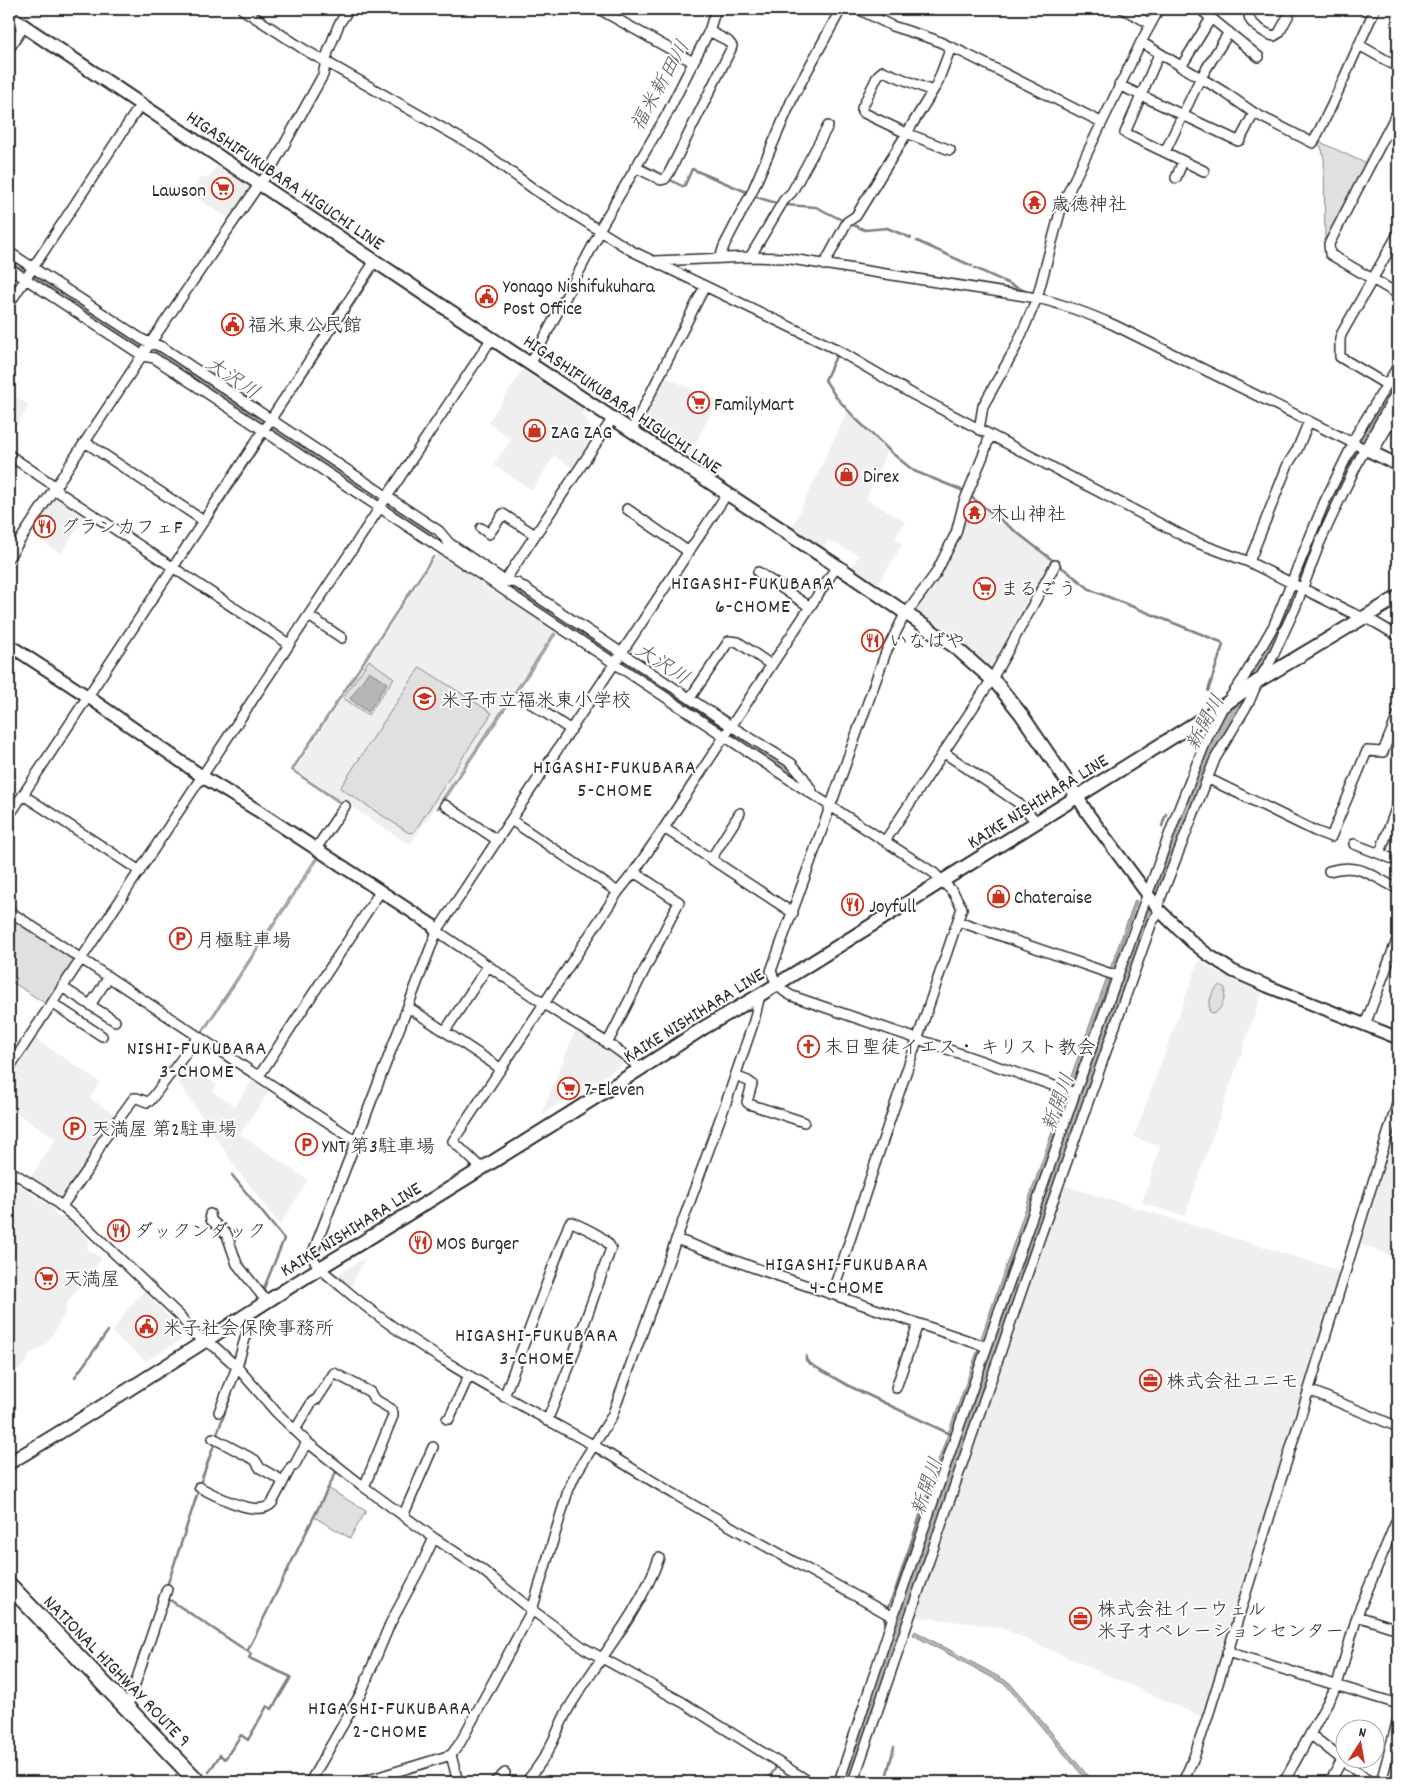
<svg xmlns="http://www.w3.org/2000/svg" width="1407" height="1791" font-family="Dekko,'Klee One',sans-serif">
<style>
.built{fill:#efefef}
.green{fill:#e0e0e0;stroke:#868686}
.water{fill:#b6b6b6;stroke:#7e7e7e}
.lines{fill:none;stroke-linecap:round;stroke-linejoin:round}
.stream{stroke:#7e7e7e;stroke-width:2.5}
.minor-casing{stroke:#2b2b2b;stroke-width:12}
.tertiary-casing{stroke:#2b2b2b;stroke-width:15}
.secondary-casing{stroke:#2b2b2b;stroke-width:16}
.trunk-casing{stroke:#2b2b2b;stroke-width:19}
.minor{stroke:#fff;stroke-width:9}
.tertiary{stroke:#fff;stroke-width:11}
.secondary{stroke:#fff;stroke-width:12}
.trunk{stroke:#fff;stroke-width:15}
.labels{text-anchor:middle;stroke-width:4;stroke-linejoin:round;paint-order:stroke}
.street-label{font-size:19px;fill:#2b2b2b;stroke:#fff}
.poi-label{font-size:19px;fill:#2b2b2b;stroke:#fff;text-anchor:start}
.water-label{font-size:20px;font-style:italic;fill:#5c5c5c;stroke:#fff}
.neighbourhood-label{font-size:20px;letter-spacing:1px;fill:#2b2b2b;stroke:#fff}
</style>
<rect width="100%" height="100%" fill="#fff"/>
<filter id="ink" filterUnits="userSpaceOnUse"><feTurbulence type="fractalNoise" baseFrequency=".02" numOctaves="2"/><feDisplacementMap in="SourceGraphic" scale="10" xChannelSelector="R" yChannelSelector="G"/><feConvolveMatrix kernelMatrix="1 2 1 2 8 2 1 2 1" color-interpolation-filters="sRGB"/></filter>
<g filter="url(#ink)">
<!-- built -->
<path class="built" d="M 219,162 L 253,184 L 229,219 L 190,193 L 201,177 L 208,178 Z
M 524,368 L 586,408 L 582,414 L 587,420 L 594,438 L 573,468 L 555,456 L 557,452 L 532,490 L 494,465 L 511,439 L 488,423 Z
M 665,377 L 717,400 L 687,460 L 641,430 L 640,426 Z
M 9,392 L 29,406 L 9,437 Z
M 847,412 L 887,451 L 866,499 L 905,521 L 895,538 L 903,544 L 876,587 L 850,570 L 859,555 L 827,540 L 821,550 L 791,530 Z
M 57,494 L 87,514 L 61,554 L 31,533 Z
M 987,510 L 1052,561 L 994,670 L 991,670 L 973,653 L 917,614 L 916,608 L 964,517 L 979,525 Z
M 439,552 L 493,592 L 556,629 L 410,845 L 295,770 Z
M 1199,960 L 1219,973 L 1262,993 L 1185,1216 L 1142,1203 L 1160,1147 L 1134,1137 Z
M 576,1029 L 627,1062 L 541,1115 Z
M 33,1037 L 100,1082 L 90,1098 L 118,1117 L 90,1163 L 63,1201 L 30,1178 L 56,1139 L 9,1108 L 9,1074 Z
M 184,1063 L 217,1085 L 213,1092 L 235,1106 L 254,1078 L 271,1089 L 240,1134 L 308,1180 L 280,1225 L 237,1169 L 175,1077 Z
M 1398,1123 L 1398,1259 L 1361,1244 Z
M 9,1178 L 54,1209 L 53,1212 L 59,1218 L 63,1216 L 71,1223 L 91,1242 L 87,1245 L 88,1250 L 102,1258 L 68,1301 L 65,1314 L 48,1342 L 37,1351 L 28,1355 L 29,1358 L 21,1368 L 9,1374 Z
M 1066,1186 L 1341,1271 L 1202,1717 L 999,1627 L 913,1616 L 1062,1188 Z
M 366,1257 L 349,1290 L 334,1277 Z
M 144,1291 L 180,1329 L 182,1333 L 181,1340 L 146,1361 L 112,1333 L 128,1309 Z"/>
<!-- green -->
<path class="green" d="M 1318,141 L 1367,164 L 1325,245 L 1324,159 L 1322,150 Z
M 369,660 L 394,678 L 368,715 L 343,698 Z
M 420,667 L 492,713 L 414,832 L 409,833 L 340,788 Z
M 9,916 L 74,959 L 74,962 L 46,1004 L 9,980 Z
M 1220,985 L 1225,988 C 1225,998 1223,1008 1214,1014 L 1209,1011 C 1209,1001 1211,991 1220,985 Z
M 328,1488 L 366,1511 L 350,1538 L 314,1517 Z"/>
<!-- water -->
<path class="water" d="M 9,256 L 159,349 L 435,531 L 430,537 L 153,354 L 138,348 L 9,264 Z
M 1398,372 L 1398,382 L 1368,434 L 1367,440 L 1359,451 L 1329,511 L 1331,512 L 1275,640 L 1260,667 L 1238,713 L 1209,764 L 1151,913 L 850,1782 L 843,1782 L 895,1627 L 900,1620 L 905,1597 L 1055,1165 L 1195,776 L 1218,725 L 1241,685 L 1359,436 L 1363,432 Z
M 433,556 L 434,557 L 293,770 L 340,801 L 339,803 L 291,770 Z
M 514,586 L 790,766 L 795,772 L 791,777 L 788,773 L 511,591 Z
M 554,633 L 556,634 L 444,800 L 442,799 Z
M 369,671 L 387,683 L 368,712 L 350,699 Z
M 317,856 L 319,858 L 202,1034 L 200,1034 Z
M 1135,900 L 1137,901 L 1073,1083 L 1069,1082 Z
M 1064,1097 L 1067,1098 L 985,1339 L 981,1338 Z
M 978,1349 L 980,1351 L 948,1446 L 943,1453 L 944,1455 L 940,1469 L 937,1469 L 933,1489 L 930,1489 L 928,1496 L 930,1498 L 922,1513 L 920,1512 Z
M 915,1631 L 1010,1683 L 1093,1782 L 1088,1782 L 1006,1685 L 913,1635 Z"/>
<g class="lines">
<!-- stream -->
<path class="stream" d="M 640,163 L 660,174
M 670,180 L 684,187 L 692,169 L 749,193
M 753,196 L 779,204
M 785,205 L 816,207 L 844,221
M 853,225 L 865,230 L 887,228 L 911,238
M 917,241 L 972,266
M 975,268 L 1025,291
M 837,354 L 825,380 L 836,397 L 855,418 L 893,454 L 914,471 L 964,491
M 279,415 L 374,273
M 970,496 L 1091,590 L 1221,642 L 1223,645 L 1208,691
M 210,521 L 264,439
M 438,808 L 444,798
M 1162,826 L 1166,814
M 720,1107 L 728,1084
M 705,1144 L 716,1117
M 232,1175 L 284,1239 L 264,1288
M 401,1337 L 413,1346
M 806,1356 L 806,1360 L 812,1365 L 849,1386 L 950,1434
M 75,1377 L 108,1331
M 216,1437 L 231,1395
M 595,1452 L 642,1479
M 200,1484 L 215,1442
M 167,1586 L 199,1489
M 167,1598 L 250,1653
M 888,1607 L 895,1591 L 922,1510
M 881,1641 L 886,1624 L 883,1615
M 248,1650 L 336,1472
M 209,1772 L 220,1755 L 225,1759 L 241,1735 L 248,1740 L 267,1706 L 272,1709 L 291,1677 L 249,1658 L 251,1654
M 766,1782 L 777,1766 L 779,1767
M 834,1782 L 872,1668
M 885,1782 L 894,1747"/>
<defs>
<path id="minor" d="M 242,9 L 305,50 L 481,150 L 535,190 L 632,251 L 834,348 L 914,395 L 1195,542 L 1249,562 L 1352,613 L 1376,623 L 1398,636
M 599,9 L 693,62
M 858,9 L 892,26 L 933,39 L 962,52 L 1101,122
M 1123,9 L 1151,24
M 1200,9 L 1259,57
M 1252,9 C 1251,11 1249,14 1249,16 C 1249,24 1268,35 1274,36 L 1279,33 L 1292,9
M 1141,42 L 1224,92 L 1254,113 L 1313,143 L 1331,107 L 1375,9
M 1359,45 L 1398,67
M 9,49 L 24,26
M 1159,54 L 1125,133 L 1204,171
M 1181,67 L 1211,18
M 1119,85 L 1238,141 L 1240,140 L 1254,113
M 932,91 L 883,71 L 878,75 L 862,108 L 862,112 L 906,133 L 950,150
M 1398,111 L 1329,244 L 1330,254 L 1333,256 L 1398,294
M 1165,152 L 1200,79 L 1229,32
M 635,167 L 661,180 L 665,179 L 669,173 L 731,49 L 732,46 L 728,41 L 709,31
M 1176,178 L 1183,161
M 599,230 L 666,116 L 709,31 L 716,9
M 9,252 L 143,340 L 162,347 L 439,531 L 449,543 L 505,581 L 517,583 L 731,726 L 791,763 L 804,778 L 813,793
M 750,257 L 784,200 L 792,192 L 828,126
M 720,258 L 724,246 L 752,192 L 794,95 L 841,9
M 655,261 L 750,257 L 785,258 L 1037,298 C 1063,304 1089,314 1114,325 L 1365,449
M 824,265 L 847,222 L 856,216 L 937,84 L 951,47
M 9,268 L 143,356 L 154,358 L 798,785 L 934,873 L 953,892 L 962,908 L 879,1152 L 832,1294
M 9,304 L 141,104
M 531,363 L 601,230
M 1387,385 L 1340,357 L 1340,338 L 1342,333 L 1398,234
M 632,430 L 705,286
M 979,430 L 983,406 L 1016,347 L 1037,298 L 1062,205 L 1141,42 L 1159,9
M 990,435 L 983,456 L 964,502 L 956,533 L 936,573 L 903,618 L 886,652 L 771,971 C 776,984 780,990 792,996 L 1075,1093
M 85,442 L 204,521
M 1373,452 L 1398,409
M 9,455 L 56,487
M 54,489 L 289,644
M 727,494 L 437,931 L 312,1255 C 316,1268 332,1278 342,1287 C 418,1352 508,1398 595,1446 C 622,1462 648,1479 676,1495 C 747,1537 821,1576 893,1617
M 627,509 L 689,552
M 481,528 L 489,534 L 503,514 L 535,535
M 9,557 L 149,345 L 260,183 L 268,174 L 323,75 L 328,52 L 339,24 L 349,9
M 1249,562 L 1288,464 L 1297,450 L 1309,421
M 758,572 L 810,607
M 502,585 L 613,418
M 309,616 L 342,638
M 690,698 L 729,641 L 738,642 L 771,665
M 1229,699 L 1243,679 L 1274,625 L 1324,503 L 1351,448 L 1352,442 L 1398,366
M 532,704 L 571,730
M 943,752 L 1017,802 L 1037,822
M 1207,778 L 1315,831 L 1331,837 L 1367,751 L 1383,752 L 1398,715
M 23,795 L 140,871
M 445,805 L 497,840
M 9,816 L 375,261
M 511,820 L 618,892
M 664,828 L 793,913
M 885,841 L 992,679 L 1055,565
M 1354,844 L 1398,861
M 315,850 L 345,806
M 1380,853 L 1398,803
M 711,859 L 740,813
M 1329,871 C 1359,862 1372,876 1398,889
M 1157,907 L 1215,759 L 1249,702 L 1258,681 L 1271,660 L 1296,606 L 1320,542 L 1339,501 L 1359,460 L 1398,390
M 9,911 L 356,1141
M 958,921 L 1117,976
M 437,931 C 477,958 517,986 558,1013 C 585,1030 618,1046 640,1069
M 62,987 L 115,1021
M 52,1003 L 102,1036
M 90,1005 L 109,977
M 408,1007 L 500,1068
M 1365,1025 L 1398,937
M 445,1031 L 488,966
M 607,1044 L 679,902 L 634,872
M 9,1068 L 492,338
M 259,1076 L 380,892
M 735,1076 L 748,1081 L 752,1084 L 747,1102 L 749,1104 L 804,1122
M 481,1168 L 453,1141 L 618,892 L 634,872 L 664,828 L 837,566
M 9,1170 L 44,1192 L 90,1230 L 180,1316 L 194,1334 L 215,1347 L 237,1367 L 276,1412 L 307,1442 L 364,1487 L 434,1538 L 481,1569 L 532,1610 L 584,1648 L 682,1702 L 810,1782
M 62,1206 L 91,1165 L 102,1142 L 134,1098 L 137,1098 L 147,1102 L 150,1101 L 198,1037
M 210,1214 L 211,1220 L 227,1235 L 237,1264 L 267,1302
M 676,1239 L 755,1268 L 987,1347
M 896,1388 L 918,1324
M 1309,1390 L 1398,1427
M 504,1397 L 569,1224 L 571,1222 L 574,1223 C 586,1229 605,1236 611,1248 L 569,1367 L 547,1421
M 219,1412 L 237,1367 L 248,1328 L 242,1318
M 447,1419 L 449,1419 L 469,1375
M 295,1430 L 312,1402 L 317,1399 L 334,1373 L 370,1392 L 374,1399 L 391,1409 L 393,1413 L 393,1416 L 364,1487
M 213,1438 L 255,1460 L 260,1468 L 283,1481
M 199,1487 C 214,1495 258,1519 272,1503 L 291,1467 L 294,1466 L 307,1442
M 403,1516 L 433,1447
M 1357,1616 L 1398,1629
M 1227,1652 L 1398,1704
M 127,1708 L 167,1589
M 1310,1734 L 1370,1782
M 451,1755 L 458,1782
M 310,1782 L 361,1693 L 390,1624 L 419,1570 L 434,1538
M 362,1782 L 451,1755 L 460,1743 L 532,1610 L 568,1491 L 575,1475 L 612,1416 L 728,1097 L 754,1021 L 760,995
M 495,1782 L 505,1773
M 526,1782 C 537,1769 546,1756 553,1741 C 559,1729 563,1717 570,1706 C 600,1657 639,1613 659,1558
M 839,1782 L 893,1617 L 1075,1093 L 1176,816 L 1208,736 L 1223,707
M 853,1782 L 1040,1237 L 1152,922 L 1160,911
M 1183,1782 L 1194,1757 L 1208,1716 L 1398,1101
M 1284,1782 L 1337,1685 L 1358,1613 L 1398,1517
M 1330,1782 L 1342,1760
M 1381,1782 L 1398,1719"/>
<path id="tertiary" d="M 1365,449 L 1398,465
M 9,645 L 87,696 L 203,777 L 257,810 L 432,925 L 437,931
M 1077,796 L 1088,814 L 1160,911 L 1192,942 L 1207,954 L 1233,971 L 1267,986 L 1398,1038"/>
<path id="secondary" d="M 9,16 L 418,290 L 837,566 L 955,647 L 997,684 L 1021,714 L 1077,796
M 9,1463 C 114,1401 216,1333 320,1268 C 449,1189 578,1110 705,1027 L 760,995 L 1224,705 L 1258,681 L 1398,597"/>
<path id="trunk" d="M 9,1585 L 198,1782"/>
</defs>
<!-- minor casing -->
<use href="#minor" class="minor-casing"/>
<!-- tertiary casing -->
<use href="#tertiary" class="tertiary-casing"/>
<!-- secondary casing -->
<use href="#secondary" class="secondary-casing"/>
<!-- trunk casing -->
<use href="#trunk" class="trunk-casing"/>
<!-- minor -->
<use href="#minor" class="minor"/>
<!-- tertiary -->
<use href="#tertiary" class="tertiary"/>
<!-- secondary -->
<use href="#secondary" class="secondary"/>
<!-- trunk -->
<use href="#trunk" class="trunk"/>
</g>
</g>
<!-- icons -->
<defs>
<symbol id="supermarket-ring" viewBox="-11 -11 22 22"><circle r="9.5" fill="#fff" stroke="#c8321e" stroke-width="1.5"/><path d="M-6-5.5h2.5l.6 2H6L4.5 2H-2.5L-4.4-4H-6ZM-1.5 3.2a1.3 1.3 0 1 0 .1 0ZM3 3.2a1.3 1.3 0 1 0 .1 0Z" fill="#c8321e"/></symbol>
<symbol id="temple-ring" viewBox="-11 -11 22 22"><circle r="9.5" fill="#fff" stroke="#c8321e" stroke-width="1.5"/><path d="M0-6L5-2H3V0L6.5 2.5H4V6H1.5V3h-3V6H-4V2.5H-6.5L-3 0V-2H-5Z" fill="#c8321e"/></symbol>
<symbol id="civic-ring" viewBox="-11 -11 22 22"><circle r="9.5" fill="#fff" stroke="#c8321e" stroke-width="1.5"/><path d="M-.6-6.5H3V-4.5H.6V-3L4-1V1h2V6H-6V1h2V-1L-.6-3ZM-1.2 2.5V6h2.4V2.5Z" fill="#c8321e"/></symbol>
<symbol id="shop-ring" viewBox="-11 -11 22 22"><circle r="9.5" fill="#fff" stroke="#c8321e" stroke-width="1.5"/><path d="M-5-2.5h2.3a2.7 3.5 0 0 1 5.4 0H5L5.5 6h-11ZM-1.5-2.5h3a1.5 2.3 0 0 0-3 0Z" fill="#c8321e"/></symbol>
<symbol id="restaurant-ring" viewBox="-11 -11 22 22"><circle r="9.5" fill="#fff" stroke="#c8321e" stroke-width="1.5"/><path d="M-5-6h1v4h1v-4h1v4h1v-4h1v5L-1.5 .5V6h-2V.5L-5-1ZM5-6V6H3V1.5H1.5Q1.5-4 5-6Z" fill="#c8321e"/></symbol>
<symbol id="school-ring" viewBox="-11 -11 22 22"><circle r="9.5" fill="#fff" stroke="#c8321e" stroke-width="1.5"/><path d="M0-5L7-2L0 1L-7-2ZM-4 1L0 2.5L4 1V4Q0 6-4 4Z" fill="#c8321e"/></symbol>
<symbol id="parking-ring" viewBox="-11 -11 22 22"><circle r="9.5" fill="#fff" stroke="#c8321e" stroke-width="1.5"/><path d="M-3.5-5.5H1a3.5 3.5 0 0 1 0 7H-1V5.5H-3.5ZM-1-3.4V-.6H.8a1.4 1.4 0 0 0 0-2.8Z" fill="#c8321e"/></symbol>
<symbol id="church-ring" viewBox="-11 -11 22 22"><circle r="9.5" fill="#fff" stroke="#c8321e" stroke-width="1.5"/><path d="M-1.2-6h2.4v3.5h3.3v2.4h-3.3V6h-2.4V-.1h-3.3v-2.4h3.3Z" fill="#c8321e"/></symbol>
<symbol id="office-ring" viewBox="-11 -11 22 22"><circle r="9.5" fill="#fff" stroke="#c8321e" stroke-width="1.5"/><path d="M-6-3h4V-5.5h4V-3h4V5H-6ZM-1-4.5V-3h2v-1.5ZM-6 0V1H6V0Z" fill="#c8321e"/></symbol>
</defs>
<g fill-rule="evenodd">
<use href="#supermarket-ring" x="210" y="176" width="25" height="25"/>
<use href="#temple-ring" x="1022" y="190" width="25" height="25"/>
<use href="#civic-ring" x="474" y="284" width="25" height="25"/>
<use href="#civic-ring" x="220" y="312" width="25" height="25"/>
<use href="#supermarket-ring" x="686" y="390" width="25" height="25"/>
<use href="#shop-ring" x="522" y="418" width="25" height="25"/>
<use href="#shop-ring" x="834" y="462" width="25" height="25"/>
<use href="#temple-ring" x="962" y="500" width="25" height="25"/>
<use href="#restaurant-ring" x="32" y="514" width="25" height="25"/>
<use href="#supermarket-ring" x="972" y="576" width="25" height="25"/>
<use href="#restaurant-ring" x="860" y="628" width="25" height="25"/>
<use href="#school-ring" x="412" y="686" width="25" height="25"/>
<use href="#shop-ring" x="986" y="884" width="25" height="25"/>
<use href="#restaurant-ring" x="840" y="892" width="25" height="25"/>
<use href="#parking-ring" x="168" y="926" width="25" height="25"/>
<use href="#church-ring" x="796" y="1034" width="25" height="25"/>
<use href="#supermarket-ring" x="556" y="1076" width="25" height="25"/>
<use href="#parking-ring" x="62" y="1116" width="25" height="25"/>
<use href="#parking-ring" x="294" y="1132" width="25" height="25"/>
<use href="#restaurant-ring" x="106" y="1218" width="25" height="25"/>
<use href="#restaurant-ring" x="408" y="1230" width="25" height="25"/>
<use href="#supermarket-ring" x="34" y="1266" width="25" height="25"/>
<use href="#civic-ring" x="134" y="1314" width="25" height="25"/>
<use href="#office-ring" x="1138" y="1368" width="25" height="25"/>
<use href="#office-ring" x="1068" y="1606" width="25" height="25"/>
</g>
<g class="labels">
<!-- street labels -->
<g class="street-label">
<text transform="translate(286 179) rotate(34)" y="7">HIGASHIFUKUBARA HIGUCHI LINE</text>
<text transform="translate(623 403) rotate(34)" y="7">HIGASHIFUKUBARA HIGUCHI LINE</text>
<text transform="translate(1037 800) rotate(-32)" y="7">KAIKE NISHIHARA LINE</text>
<text transform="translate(693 1014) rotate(-32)" y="7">KAIKE NISHIHARA LINE</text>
<text transform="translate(350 1228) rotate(-32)" y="7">KAIKE NISHIHARA LINE</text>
<text transform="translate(118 1670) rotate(46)" y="7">NATIONAL HIGHWAY ROUTE 9</text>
</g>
<!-- poi labels -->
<g class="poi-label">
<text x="206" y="196" text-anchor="end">Lawson</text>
<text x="1051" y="210">歳徳神社</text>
<text x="503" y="292">Yonago Nishifukuhara<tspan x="503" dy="22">Post Office</tspan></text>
<text x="248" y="331">福米東公民館</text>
<text x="714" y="410">FamilyMart</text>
<text x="551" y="438">ZAG ZAG</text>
<text x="863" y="482">Direx</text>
<text x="990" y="520">木山神社</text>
<text x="60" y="533">グランカフェF</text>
<text x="1000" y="595">まるごう</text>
<text x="889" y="647">いなばや</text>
<text x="441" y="706">米子市立福米東小学校</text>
<text x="1014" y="903">Chateraise</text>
<text x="869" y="912">Joyfull</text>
<text x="196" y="946">月極駐車場</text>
<text x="824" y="1053">末日聖徒イエス・ キリスト教会</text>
<text x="584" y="1095">7-Eleven</text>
<text x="91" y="1135">天満屋 第2駐車場</text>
<text x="322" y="1152">YNT 第3駐車場</text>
<text x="134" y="1237">ダックンダック</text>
<text x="436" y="1249">MOS Burger</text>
<text x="63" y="1285">天満屋</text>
<text x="163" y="1334">米子社会保険事務所</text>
<text x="1166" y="1387">株式会社ユニモ</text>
<text x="1097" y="1615">株式会社イーウェル<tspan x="1097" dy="22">米子オペレーションセンター</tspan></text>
</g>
<!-- water labels -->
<g class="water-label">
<text transform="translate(659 85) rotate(-61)" y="7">福米新田川</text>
<text transform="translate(233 377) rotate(34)" y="7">大沢川</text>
<text transform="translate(663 663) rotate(33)" y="7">大沢川</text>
<text transform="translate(1204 722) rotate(-62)" y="7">新開川</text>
<text transform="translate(1057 1102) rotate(-70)" y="7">新開川</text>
<text transform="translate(926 1486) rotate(-71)" y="7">新開川</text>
</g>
<!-- neighbourhood labels -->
<g class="neighbourhood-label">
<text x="753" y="589">HIGASHI-FUKUBARA<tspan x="753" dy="23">6-CHOME</tspan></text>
<text x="615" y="773">HIGASHI-FUKUBARA<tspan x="615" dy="23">5-CHOME</tspan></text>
<text x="197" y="1054">NISHI-FUKUBARA<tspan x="197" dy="23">3-CHOME</tspan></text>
<text x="847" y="1270">HIGASHI-FUKUBARA<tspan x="847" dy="23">4-CHOME</tspan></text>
<text x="537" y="1341">HIGASHI-FUKUBARA<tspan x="537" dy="23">3-CHOME</tspan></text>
<text x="390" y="1714">HIGASHI-FUKUBARA<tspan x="390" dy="23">2-CHOME</tspan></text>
</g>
</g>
<!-- margin -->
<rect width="1407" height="1791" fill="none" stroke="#fff" stroke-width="30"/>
<rect x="15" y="15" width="1377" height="1761" fill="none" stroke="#2b2b2b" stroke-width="2" filter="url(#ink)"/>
<!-- north arrow -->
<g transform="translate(1360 1744) rotate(11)"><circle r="24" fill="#ffffff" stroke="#aaaaaa"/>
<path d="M0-4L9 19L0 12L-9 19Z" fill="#c8321e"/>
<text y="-8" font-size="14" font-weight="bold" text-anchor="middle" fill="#2b2b2b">N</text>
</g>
</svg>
